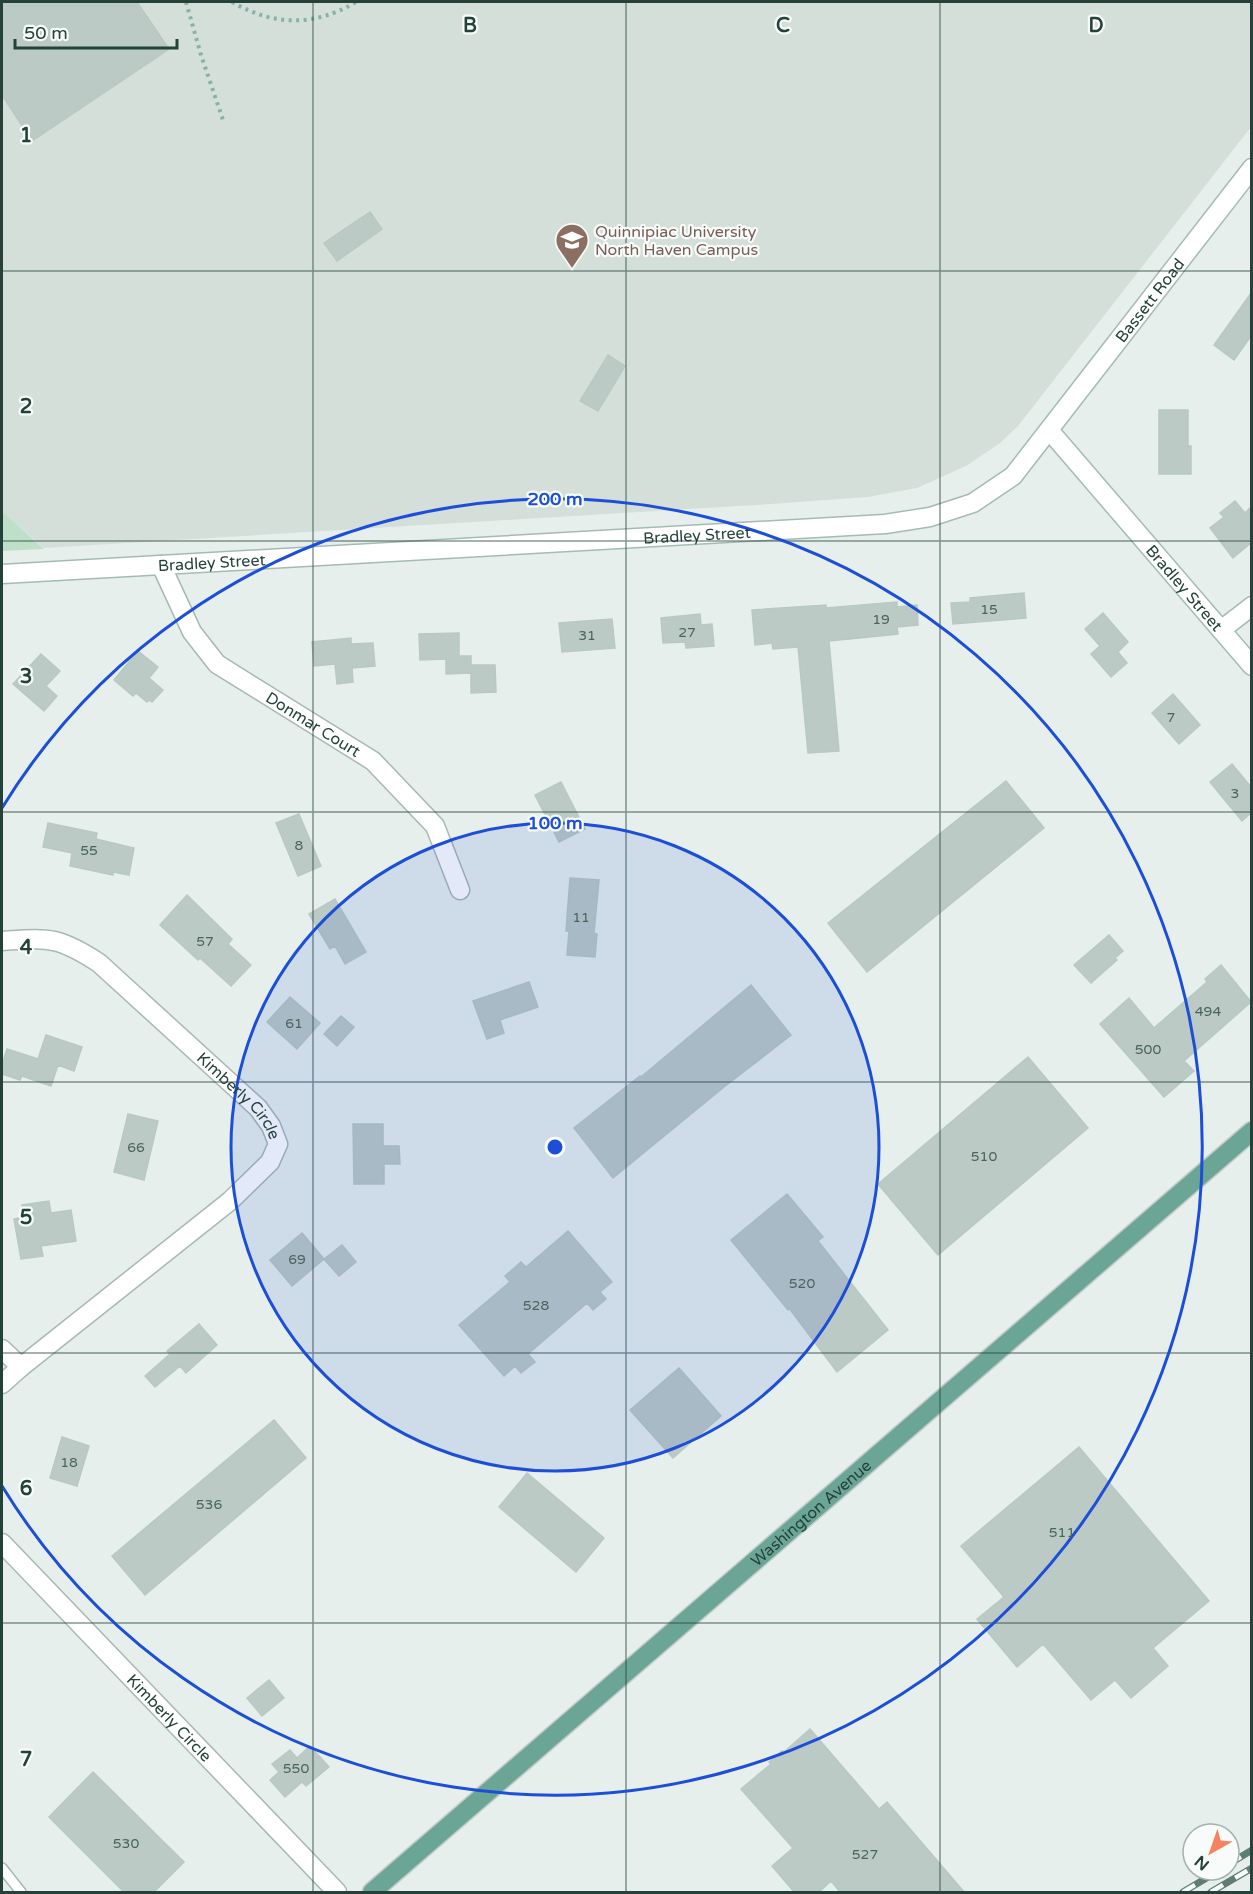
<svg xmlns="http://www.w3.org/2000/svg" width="1253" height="1894" font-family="'Varela Round',sans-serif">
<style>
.built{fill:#d4dfda}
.green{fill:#bfe0c8}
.building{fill:#bbcac4;stroke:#b8c9c2;stroke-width:1.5}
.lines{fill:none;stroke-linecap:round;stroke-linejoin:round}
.lane-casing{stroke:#a8b8b2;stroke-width:12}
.street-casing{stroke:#a8b8b2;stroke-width:21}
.secondary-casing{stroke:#a4bbb3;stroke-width:21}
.primary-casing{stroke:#c2cac8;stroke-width:21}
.path{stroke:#86b3a5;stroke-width:4;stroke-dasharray:3 4.5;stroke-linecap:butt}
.lane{stroke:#fff;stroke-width:9}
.street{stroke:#fff;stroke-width:18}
.secondary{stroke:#fff;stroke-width:18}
.primary{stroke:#6aa596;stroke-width:18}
.rail-casing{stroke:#5f7d75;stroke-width:7}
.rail{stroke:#f7fbf9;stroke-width:4.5;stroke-dasharray:14;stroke-linecap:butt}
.grid{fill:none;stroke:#24423a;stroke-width:1.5;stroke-opacity:0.55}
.ring{fill:none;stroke:#1d4ed8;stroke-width:3}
.labels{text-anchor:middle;stroke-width:4.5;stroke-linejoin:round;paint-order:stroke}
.number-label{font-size:14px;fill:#4a645c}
.education-label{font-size:16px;fill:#785e54;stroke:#f7fbf9;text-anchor:start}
.street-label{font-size:16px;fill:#24423a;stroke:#f7fbf9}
.grid-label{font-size:20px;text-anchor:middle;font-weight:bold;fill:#24423a;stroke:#f7fbf9;stroke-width:4.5;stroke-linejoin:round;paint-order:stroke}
.centre{fill:#1d4ed8;stroke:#f7fbf9;stroke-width:3}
.ring-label{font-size:18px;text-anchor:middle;font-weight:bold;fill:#1d4ed8;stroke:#f7fbf9;stroke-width:4.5;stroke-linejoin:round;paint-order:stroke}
</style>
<rect width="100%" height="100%" fill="#e6efeb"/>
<!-- built -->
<path class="built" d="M 2,2 L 1251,2 L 1251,127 L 1018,426 L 1000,443 L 966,466 L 917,488 L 868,497 L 771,504 L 44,548 L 2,511 Z"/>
<!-- green -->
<path class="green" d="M 2,511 L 44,549 L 2,551 Z"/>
<!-- building -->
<path class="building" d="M 2,2 L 137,2 L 169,49 L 32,141 L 2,95 Z
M 370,212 L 382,229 L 337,261 L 324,243 Z
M 1251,293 L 1251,336 L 1234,360 L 1214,345 Z
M 608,355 L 625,366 L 598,411 L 580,401 Z
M 1159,410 L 1188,410 L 1188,446 L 1191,446 L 1191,474 L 1159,474 Z
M 1235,501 L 1245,513 L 1251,507 L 1251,543 L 1233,558 L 1210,528 L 1224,517 L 1220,513 Z
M 1024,593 L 1026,618 L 953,624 L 951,603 L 970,602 L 970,598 Z
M 897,602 L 897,607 L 917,605 L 918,625 L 897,627 L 898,634 L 829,641 L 839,751 L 808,753 L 798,647 L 773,649 L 772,643 L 755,645 L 752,610 L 826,605 L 826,608 Z
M 1103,613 L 1128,642 L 1118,652 L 1127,663 L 1111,677 L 1091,654 L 1100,646 L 1085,629 Z
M 700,614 L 701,625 L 712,624 L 714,646 L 686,648 L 685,642 L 663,643 L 661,618 Z
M 612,619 L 615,648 L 562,652 L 559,623 Z
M 459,633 L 459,656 L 471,656 L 471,665 L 495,665 L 496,692 L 471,693 L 471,673 L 446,674 L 446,659 L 420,660 L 419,634 Z
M 351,638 L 351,644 L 373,643 L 375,666 L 352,668 L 353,682 L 337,684 L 335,664 L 314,666 L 312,642 Z
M 138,651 L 158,667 L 149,678 L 163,690 L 152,702 L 149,700 L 147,702 L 136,693 L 133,696 L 114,680 Z
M 41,654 L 60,671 L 46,686 L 57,696 L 44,711 L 13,684 Z
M 1173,694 L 1200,725 L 1179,744 L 1152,713 Z
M 1232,764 L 1251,787 L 1251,813 L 1242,821 L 1210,782 Z
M 1006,781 L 1044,828 L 867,972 L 828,923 Z
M 561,782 L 585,829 L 559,842 L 535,795 Z
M 299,814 L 321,866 L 298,876 L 276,823 Z
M 48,823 L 97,833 L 96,839 L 134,848 L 129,875 L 113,872 L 113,875 L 70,866 L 72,853 L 43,847 Z
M 570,878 L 599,880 L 594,933 L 597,934 L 595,957 L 567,955 L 569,931 L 566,931 Z
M 187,895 L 232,939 L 228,944 L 251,965 L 231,986 L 200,958 L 198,960 L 160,925 Z
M 335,899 L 366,952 L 345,964 L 335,946 L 330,949 L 309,914 Z
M 1109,935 L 1123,951 L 1115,958 L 1117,960 L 1091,983 L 1074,965 Z
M 1221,965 L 1251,1002 L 1184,1061 L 1194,1071 L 1164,1097 L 1100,1024 L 1129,998 L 1154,1028 L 1207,982 L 1205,979 Z
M 529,982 L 538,1007 L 500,1020 L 504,1033 L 487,1039 L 473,1001 Z
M 751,985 L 791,1035 L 724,1087 L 613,1178 L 574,1128 L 640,1076 L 641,1077 Z
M 290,997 L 320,1023 L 297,1049 L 267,1022 Z
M 341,1016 L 354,1027 L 337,1046 L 324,1034 Z
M 46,1035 L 82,1047 L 74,1071 L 58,1065 L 51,1086 L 22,1076 L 20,1080 L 2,1074 L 2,1065 L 7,1049 L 38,1059 Z
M 1028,1057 L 1088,1128 L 938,1255 L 878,1184 Z
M 128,1114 L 158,1121 L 144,1180 L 114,1172 Z
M 353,1124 L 383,1124 L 383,1146 L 399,1146 L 400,1164 L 384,1164 L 384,1184 L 354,1184 Z
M 787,1194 L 823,1237 L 818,1241 L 888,1330 L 837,1372 L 789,1308 L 788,1310 L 731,1240 Z
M 49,1201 L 51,1213 L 71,1210 L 76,1241 L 41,1246 L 43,1256 L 21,1259 L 14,1219 L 23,1217 L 22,1205 Z
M 568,1231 L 612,1282 L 600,1292 L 606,1299 L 593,1310 L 587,1303 L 528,1354 L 535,1362 L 521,1373 L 515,1366 L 504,1376 L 459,1325 L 510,1282 L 505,1276 L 521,1262 L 526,1267 Z
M 302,1233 L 324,1259 L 292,1286 L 270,1260 Z
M 342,1245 L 356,1262 L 339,1276 L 324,1259 Z
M 199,1324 L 217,1345 L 186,1373 L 180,1366 L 155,1387 L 145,1376 L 170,1354 L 167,1351 Z
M 679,1368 L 721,1416 L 673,1458 L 630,1410 Z
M 274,1420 L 306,1458 L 145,1595 L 112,1556 Z
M 62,1437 L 89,1446 L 77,1486 L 50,1478 Z
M 1079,1447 L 1209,1601 L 1153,1648 L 1168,1666 L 1131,1698 L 1115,1680 L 1091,1700 L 1043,1644 L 1017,1667 L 977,1619 L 1004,1597 L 961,1546 Z
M 527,1473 L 604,1538 L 576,1572 L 499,1507 Z
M 269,1680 L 284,1698 L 262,1716 L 247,1698 Z
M 810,1729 L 879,1809 L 887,1802 L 965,1893 L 841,1893 L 831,1881 L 818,1893 L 795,1893 L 772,1866 L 793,1848 L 741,1789 L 771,1764 L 769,1762 L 782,1751 L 784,1752 Z
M 310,1746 L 329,1767 L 306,1786 L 302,1782 L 285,1797 L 270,1780 L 279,1772 L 272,1764 L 290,1750 L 297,1758 Z
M 93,1772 L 184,1862 L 153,1893 L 125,1893 L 49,1817 Z"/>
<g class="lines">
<defs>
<path id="lane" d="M 2,1868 L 21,1892"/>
<g id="street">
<path id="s1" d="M 161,565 L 192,632 L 217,664 L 373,761 L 435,826 L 460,890"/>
<path d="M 1221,630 L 1252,606"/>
<path id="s2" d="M 2,941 C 49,938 58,936 99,963 L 258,1108 L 271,1126 L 278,1144 L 270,1162 L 230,1201 L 21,1367 L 2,1349"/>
<path d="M 2,1384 L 21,1367"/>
<path id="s3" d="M 2,1543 L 337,1892"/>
</g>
<g id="secondary">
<path id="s4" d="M 1049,430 L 1252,666"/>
<path id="s5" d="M 2,574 L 885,524 L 930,517 L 973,503 L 1013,476 L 1252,168"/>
</g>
<g id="primary">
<path id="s6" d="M 372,1892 L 1252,1131"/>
</g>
</defs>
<!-- lane casing -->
<use href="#lane" class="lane-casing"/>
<!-- street casing -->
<use href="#street" class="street-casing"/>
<!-- secondary casing -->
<use href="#secondary" class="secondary-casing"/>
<!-- primary casing -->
<use href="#primary" class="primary-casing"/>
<!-- path -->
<path class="path" d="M 186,2 L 201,55 L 224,123
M 232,2 C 274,26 314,27 356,2"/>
<!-- lane -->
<use href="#lane" class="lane"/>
<!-- street -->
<use href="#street" class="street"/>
<!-- secondary -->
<use href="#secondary" class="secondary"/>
<!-- primary -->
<use href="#primary" class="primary"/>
<defs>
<path id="rail" d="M 1229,1864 L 1252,1850
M 1183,1892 L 1220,1870
M 1211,1892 L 1252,1868"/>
</defs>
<!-- rail casing -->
<use href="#rail" class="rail-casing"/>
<!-- rail -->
<use href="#rail" class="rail"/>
</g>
<!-- grid -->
<path class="grid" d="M 313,2 L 313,1892M 626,2 L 626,1892M 940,2 L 940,1892M 2,271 L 1252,271M 2,541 L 1252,541M 2,812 L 1252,812M 2,1082 L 1252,1082M 2,1353 L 1252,1353M 2,1623 L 1252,1623"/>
<!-- distance rings -->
<circle cx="555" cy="1147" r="324" fill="#1d4ed8" fill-opacity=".12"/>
<g class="ring">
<circle cx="555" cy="1147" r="324"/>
<path d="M2 808A648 648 0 1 1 2 1486"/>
</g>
<!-- icons -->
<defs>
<symbol id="university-pin" viewBox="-11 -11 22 30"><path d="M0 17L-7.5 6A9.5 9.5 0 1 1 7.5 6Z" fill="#8d6e63" stroke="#f7fbf9"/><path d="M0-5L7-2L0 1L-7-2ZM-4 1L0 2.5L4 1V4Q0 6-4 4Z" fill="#fff"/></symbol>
</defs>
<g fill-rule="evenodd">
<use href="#university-pin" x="553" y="221" width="38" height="52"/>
</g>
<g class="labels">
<!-- number labels -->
<g class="number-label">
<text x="989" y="614">15</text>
<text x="881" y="624">19</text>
<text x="687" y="637">27</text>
<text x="587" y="640">31</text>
<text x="1171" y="722">7</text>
<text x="1235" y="798">3</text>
<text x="299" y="850">8</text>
<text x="89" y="855">55</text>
<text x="581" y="922">11</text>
<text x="205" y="946">57</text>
<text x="1208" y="1016">494</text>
<text x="294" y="1028">61</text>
<text x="1148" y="1054">500</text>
<text x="136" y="1152">66</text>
<text x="984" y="1161">510</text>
<text x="297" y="1264">69</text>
<text x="802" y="1288">520</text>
<text x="536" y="1310">528</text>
<text x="69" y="1467">18</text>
<text x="209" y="1509">536</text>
<text x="1062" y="1537">511</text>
<text x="296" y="1773">550</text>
<text x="126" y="1848">530</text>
<text x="865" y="1859">527</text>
</g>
<!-- education labels -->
<g class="education-label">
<text x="595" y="237">Quinnipiac University<tspan x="595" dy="18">North Haven Campus</tspan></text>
</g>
<!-- street labels -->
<g class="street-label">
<text dy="6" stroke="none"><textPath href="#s5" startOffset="1246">Bassett Road</textPath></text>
<text dy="6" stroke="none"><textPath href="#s5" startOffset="696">Bradley Street</textPath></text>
<text dy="6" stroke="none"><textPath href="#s5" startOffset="210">Bradley Street</textPath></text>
<text dy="6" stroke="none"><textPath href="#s4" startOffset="208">Bradley Street</textPath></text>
<text dy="6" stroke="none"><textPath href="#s1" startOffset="228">Donmar Court</textPath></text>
<text dy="6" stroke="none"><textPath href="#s2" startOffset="296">Kimberly Circle</textPath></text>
<text dy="6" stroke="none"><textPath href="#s6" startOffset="580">Washington Avenue</textPath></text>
<text dy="6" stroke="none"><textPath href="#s3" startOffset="242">Kimberly Circle</textPath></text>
</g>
</g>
<g class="grid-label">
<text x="470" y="32">B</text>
<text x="783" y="32">C</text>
<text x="1096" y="32">D</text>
<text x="26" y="142">1</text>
<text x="26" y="413">2</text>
<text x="26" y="683">3</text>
<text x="26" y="954">4</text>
<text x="26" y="1224">5</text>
<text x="26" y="1495">6</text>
<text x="26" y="1766">7</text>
</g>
<circle cx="555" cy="1147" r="9" class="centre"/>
<g class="ring-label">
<text x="555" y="505">200 m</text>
<text x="555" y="829">100 m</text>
</g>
<!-- border -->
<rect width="1253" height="1894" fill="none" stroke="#24423a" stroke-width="6"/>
<!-- north arrow -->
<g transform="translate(1211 1852) rotate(220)"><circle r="28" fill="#f7fbf9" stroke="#a3b1ad" stroke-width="1.5"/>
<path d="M0-4.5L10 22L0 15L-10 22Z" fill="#f4845f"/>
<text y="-9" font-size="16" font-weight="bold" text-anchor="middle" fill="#24423a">N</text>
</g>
<!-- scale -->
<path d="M15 39v9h162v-9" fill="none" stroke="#24423a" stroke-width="3"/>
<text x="24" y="39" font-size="18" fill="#24423a" stroke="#f7fbf9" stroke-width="4.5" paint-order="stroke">50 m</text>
</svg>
